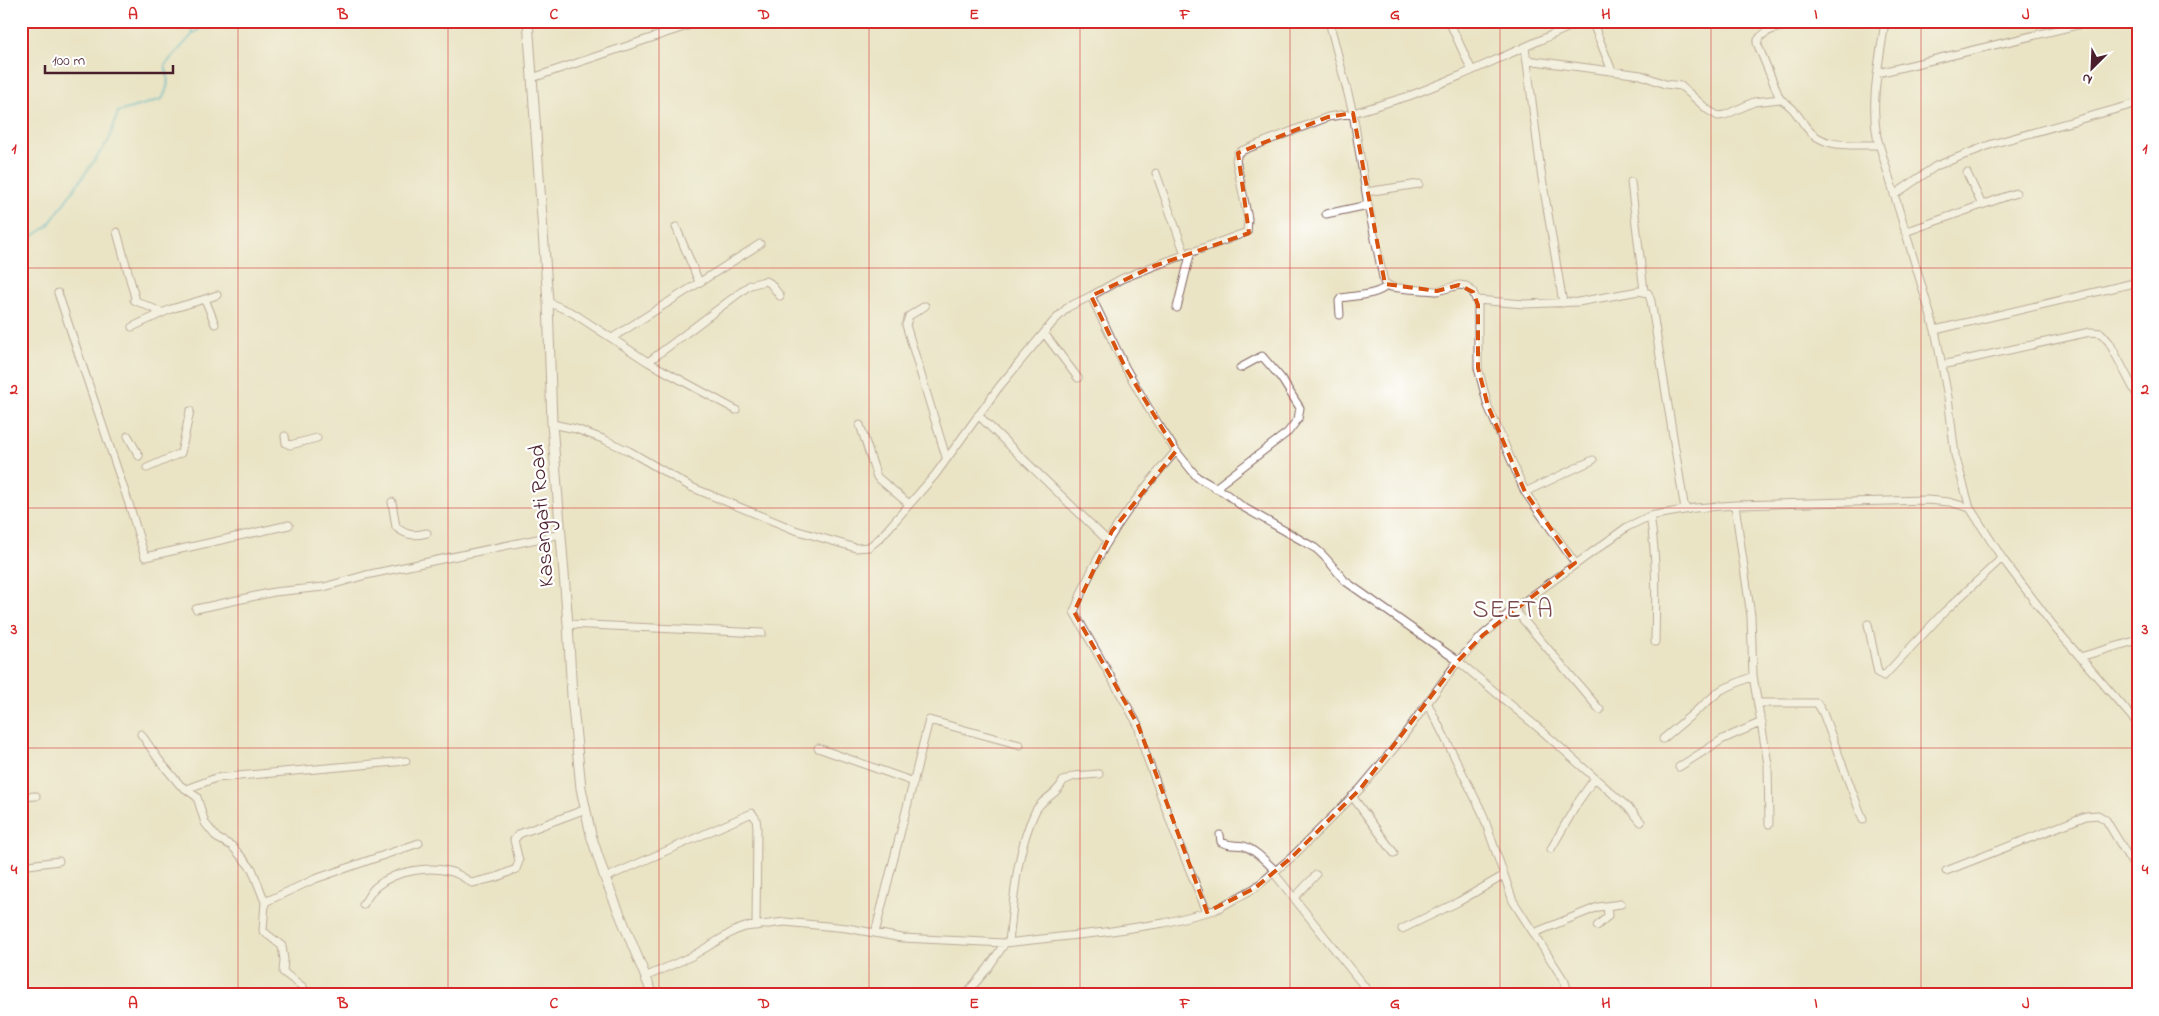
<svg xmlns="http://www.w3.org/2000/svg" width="2159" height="1016" font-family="'Indie Flower',sans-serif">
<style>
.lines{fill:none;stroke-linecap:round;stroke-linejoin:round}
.stream{stroke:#44aec3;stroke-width:2.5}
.minor-casing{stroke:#826461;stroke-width:9}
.tertiary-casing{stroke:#826461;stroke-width:11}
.minor{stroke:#fff;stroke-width:7}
.tertiary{stroke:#fff;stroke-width:9}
.marked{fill:none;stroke:#d8530f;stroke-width:4;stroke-dasharray:10 6;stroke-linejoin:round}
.grid{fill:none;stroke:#d62828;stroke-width:1;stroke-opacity:0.55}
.labels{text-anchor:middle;stroke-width:4.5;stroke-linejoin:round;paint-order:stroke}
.street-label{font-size:22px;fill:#4a1f2b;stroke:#fff}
.quarter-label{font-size:25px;letter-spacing:1px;fill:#794a4c;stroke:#fff}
.neatline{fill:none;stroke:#d62828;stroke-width:2}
.grid-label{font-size:16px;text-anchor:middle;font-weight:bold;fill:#d62828}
</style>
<rect width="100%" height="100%" fill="#fff"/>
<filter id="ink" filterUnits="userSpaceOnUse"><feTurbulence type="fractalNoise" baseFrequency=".02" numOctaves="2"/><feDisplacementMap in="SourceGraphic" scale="10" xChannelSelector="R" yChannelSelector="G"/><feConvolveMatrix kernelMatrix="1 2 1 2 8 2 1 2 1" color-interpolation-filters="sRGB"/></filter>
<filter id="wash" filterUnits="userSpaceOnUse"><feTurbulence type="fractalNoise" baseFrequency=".0096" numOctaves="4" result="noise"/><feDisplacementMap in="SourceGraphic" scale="20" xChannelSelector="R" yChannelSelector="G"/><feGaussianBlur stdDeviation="1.12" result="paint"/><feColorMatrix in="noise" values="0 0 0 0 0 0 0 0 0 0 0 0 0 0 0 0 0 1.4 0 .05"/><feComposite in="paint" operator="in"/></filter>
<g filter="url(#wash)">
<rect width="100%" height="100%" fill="#eae4c4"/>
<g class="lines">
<!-- stream -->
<path class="stream" d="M 188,21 L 193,34
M 21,243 L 47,227 L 109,140 L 118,112 L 162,99 C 169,87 169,79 165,65 L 193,34 L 209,21"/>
</g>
</g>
<g filter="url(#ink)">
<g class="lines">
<defs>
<path id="minor" d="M 1329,21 L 1353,113 L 1368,205 L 1384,282 L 1391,287 L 1408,289 L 1437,291 L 1459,285 L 1466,286 L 1473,292 L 1478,305 L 1478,368 L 1488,406 L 1525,492 L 1575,563
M 1449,21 L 1472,71
M 1592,21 L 1612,71
M 1885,21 C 1880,59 1870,99 1877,137 L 1935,330 L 1948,397 L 1955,455 L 1970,508 L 2002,558 L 2055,628 L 2138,724
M 1525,47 L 1541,172 L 1563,303
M 1527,60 L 1641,75 L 1665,84 L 1681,86 L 1708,110 L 1718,116 L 1725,115 L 1754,102 L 1780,99 C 1793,106 1797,115 1806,127 C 1823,150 1853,144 1879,145
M 1878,73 L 2094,21
M 532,78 L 702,21
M 1780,99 L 1757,43 C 1760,29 1787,26 1800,21
M 1156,173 L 1185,254
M 1967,173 L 1982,205
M 1631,182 L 1644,291
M 1366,192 L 1419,184
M 1894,195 L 1936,166 L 1992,144 L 2138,103
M 1326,214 L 1368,205
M 676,227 L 699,282
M 117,232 L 136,301
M 1905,232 L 2016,193
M 58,293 L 129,504 L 145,557 L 289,525
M 1091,296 L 1121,279 L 1154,266 L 1247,232 L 1248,219 L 1236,160 L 1238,153 L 1241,151 L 1328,117 L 1353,113 L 1409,96 L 1462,75 L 1583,21
M 134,300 L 163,313
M 1477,300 L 1524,304 L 1578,302 L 1639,291 L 1648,293 L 1651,301 L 1685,510
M 548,302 L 573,313 L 648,362 L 736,410
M 925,306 L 909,316 L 906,325 L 946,457
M 1177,308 L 1191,251
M 1340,315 L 1339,301 L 1341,298 C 1357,295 1376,296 1388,285
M 215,324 L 205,299 L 217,295
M 132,327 L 171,309 L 205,299
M 1935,330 L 2138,282
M 1044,333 L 1078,378
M 612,338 L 760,244
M 648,362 L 750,285 L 765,281 L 770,283 L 780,296
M 1942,365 L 2090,332 L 2101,333 L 2109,342 L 2138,397
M 978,415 L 1107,540
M 552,424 L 576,429 L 603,439 L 629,451 L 691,487 L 795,530 L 856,548 L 869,547 L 880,538 L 935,475 L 999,387 L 1053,322 L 1068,307 L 1091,296 L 1125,367 L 1153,416 L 1176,451 L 1197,477 L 1225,493 L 1243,507 L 1315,548 C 1327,557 1335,570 1345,581 L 1458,661 L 1542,731 L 1632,811 L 1641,822
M 860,425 L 877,477 L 909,504
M 128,436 L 139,456
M 285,436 L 286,443 L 290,445 L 317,438
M 1176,451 C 1132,501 1097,548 1074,612 L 1138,725 L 1145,752 L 1178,842 L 1207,912
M 147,468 L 181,453 L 190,411
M 1215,488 L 1288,432 L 1298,419 L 1300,408 L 1281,378 L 1262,356 L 1240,368
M 1525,492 L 1593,460
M 392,502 L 396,527 C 407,536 414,536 427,533
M 1735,505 L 1751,616 L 1753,676 L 1768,764 L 1769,824
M 1650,516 C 1657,558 1656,599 1655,642
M 196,609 L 274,592 L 324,587 L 366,575 L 561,534
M 1514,609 L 1600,710
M 568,624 L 762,633
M 1868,624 L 1878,673 L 1884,676 L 1944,612 L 2002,558
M 2080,657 L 2138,640
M 1758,703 L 1817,703 L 1823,713 L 1863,820
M 1428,704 L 1482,812 L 1513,901 L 1565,982 L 1569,995
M 141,734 L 159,760 L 180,785 L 197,797 L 205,823 L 217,838 L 232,846 L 252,869 L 265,902 L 263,931 L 282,946 L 284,960 L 283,972 L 303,987 L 307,995
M 1663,739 L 1721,690 L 1753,676
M 818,748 L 914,782
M 1679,767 L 1723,739 L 1762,722
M 186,789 L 216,778 L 406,761
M 1352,796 L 1394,853
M 21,797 L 36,796
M 1220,835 L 1221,842 C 1231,847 1236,844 1244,846 C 1256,850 1267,863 1276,871
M 1551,849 L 1578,802 L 1595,778
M 21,866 L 59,861
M 1946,871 L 2086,816 L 2098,815 L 2106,820 L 2138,873
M 1274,873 L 1371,995
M 605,878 L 752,813 L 756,819 L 757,827 L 756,926
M 1294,898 L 1316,875
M 265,902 L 315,879 L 419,843
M 363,905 C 367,899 371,890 377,886 C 395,871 429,865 452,872 C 459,874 466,879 472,883 L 497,877 L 516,869 L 519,861 L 514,840 L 519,834 L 586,809
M 1597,926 L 1608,916 L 1607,906
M 1402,929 L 1458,902 L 1503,876
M 875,933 L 929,720 L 1020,745
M 1534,933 L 1598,907 L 1621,904
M 1009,942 C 1014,899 1016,851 1035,812 C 1041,798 1057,796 1063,781 L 1074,776 L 1099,774
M 645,977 L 692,956 L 734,931 L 745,927 L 785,922 L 847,928 L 902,938 L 1005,943 L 1105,932 L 1164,923 L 1215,910 L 1255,888 L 1292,857 L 1361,788 L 1396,746 L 1458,661 L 1483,635 L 1514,609 L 1627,527 L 1650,516 L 1695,508 L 1735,505 L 1927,500 L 1949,502 L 1970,508
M 965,995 L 988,968 L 1005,943"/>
<path id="tertiary" d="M 528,21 L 548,302 L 552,424 L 568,624 L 572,696 L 581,788 L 591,835 L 605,878 L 653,995"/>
</defs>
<!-- minor casing -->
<use href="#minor" class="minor-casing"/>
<!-- tertiary casing -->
<use href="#tertiary" class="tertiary-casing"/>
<!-- minor -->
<use href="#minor" class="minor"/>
<!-- tertiary -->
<use href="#tertiary" class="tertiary"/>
</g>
</g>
<!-- marked area -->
<path d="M0 0H2159V1016H0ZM 1353,113 L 1385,284 L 1437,291 L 1459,285 L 1473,292 L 1478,305 L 1478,368 L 1488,406 L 1525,492 L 1575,563 L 1483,635 L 1458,661 L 1361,788 L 1292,857 L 1255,888 L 1207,912 L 1138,725 L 1074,612 L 1112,531 L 1176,451 L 1125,367 L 1091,296 L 1154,266 L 1249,233 L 1238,153 L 1328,117 Z" fill="#eae4c4" fill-opacity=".55" fill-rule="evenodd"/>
<path class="marked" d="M 1353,113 L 1385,284 L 1437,291 L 1459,285 L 1473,292 L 1478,305 L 1478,368 L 1488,406 L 1525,492 L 1575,563 L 1483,635 L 1458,661 L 1361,788 L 1292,857 L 1255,888 L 1207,912 L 1138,725 L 1074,612 L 1112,531 L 1176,451 L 1125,367 L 1091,296 L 1154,266 L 1249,233 L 1238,153 L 1328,117 Z"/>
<!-- grid -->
<path class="grid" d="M 238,21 L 238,995M 448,21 L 448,995M 659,21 L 659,995M 869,21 L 869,995M 1080,21 L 1080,995M 1290,21 L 1290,995M 1500,21 L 1500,995M 1711,21 L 1711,995M 1921,21 L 1921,995M 21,268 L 2138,268M 21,508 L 2138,508M 21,748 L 2138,748"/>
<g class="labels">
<!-- street labels -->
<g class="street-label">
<text transform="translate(540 516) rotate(-94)" y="8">Kasangati Road</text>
</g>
<!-- quarter labels -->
<g class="quarter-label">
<text x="1513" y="617">SEETA</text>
</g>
</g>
<!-- margin -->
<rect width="2159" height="1016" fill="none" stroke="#fff" stroke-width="55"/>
<!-- north arrow -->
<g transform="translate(2092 68) rotate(204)" stroke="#ffffff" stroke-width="4" paint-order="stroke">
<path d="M0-4L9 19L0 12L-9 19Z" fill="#4a1f2b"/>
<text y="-8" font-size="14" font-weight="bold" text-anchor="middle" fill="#4a1f2b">N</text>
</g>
<!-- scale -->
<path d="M45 65v8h128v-8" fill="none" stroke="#4a1f2b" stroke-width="2.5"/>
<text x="52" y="65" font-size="15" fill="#4a1f2b" stroke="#ffffff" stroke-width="4" paint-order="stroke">100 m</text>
<rect x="28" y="28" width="2104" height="960" class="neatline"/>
<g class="grid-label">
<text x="133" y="19">A</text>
<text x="343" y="19">B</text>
<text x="554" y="19">C</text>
<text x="764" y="19">D</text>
<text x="974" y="19">E</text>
<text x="1185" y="19">F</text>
<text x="1395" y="19">G</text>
<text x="1606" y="19">H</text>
<text x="1816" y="19">I</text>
<text x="2026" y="19">J</text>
<text x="14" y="153">1</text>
<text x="2145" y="153">1</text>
<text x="14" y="394">2</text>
<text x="2145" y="394">2</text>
<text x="14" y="634">3</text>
<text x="2145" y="634">3</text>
<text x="14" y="874">4</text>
<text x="2145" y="874">4</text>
<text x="133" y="1008">A</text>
<text x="343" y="1008">B</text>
<text x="554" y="1008">C</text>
<text x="764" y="1008">D</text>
<text x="974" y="1008">E</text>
<text x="1185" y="1008">F</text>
<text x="1395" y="1008">G</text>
<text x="1606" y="1008">H</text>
<text x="1816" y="1008">I</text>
<text x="2026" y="1008">J</text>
</g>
</svg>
